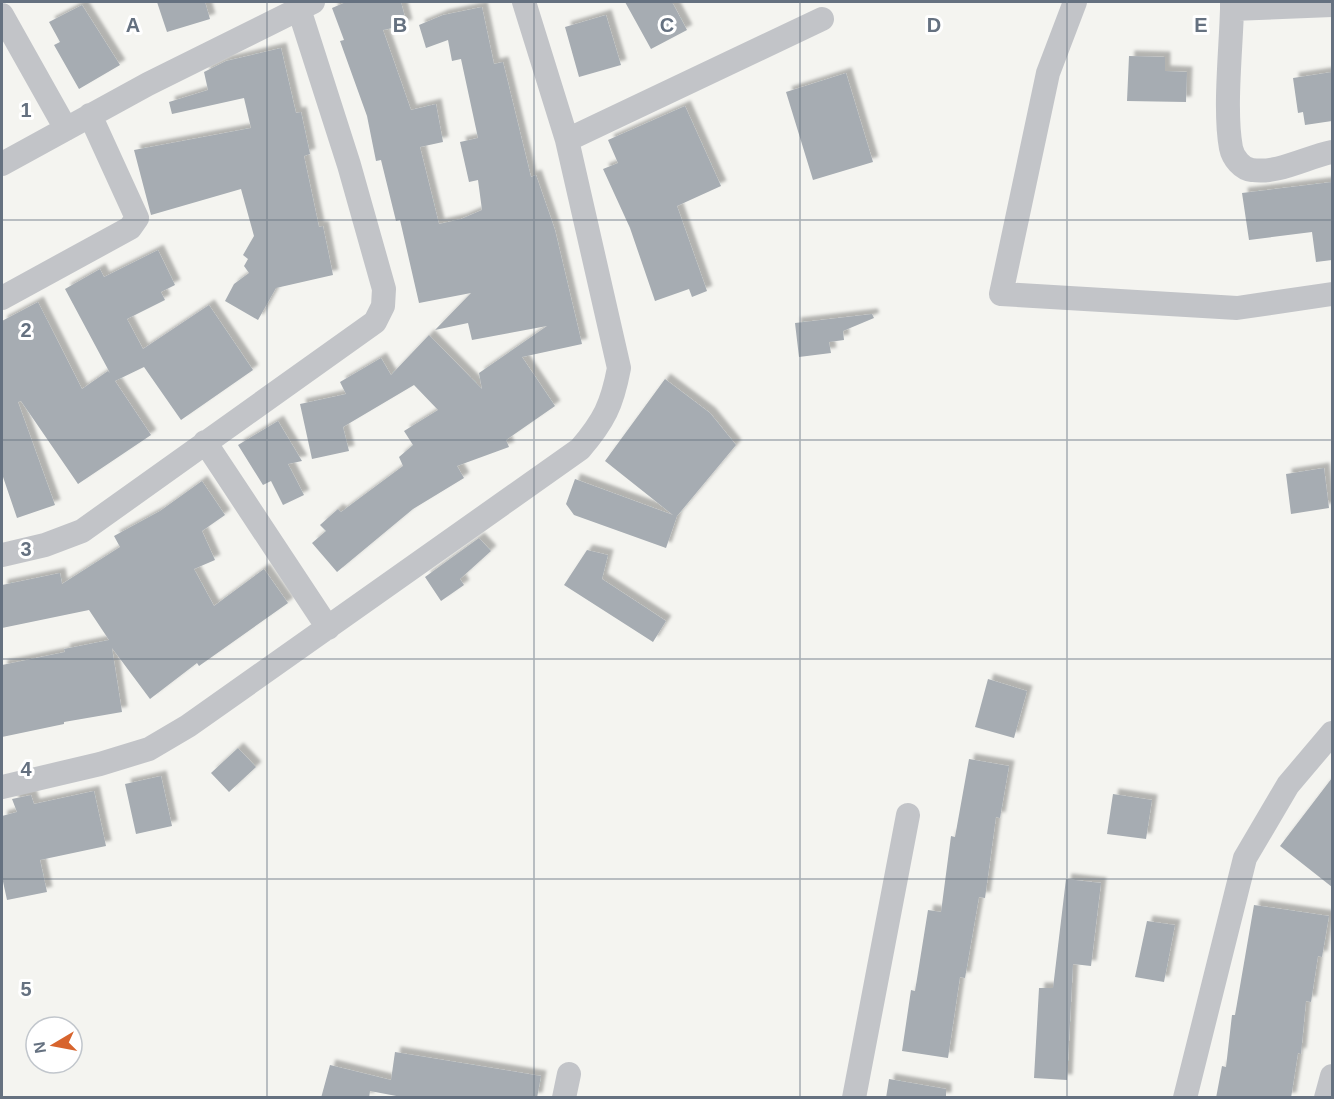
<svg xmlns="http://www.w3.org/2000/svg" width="1334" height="1099" font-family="Helvetica,sans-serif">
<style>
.building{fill:#a6acb2;filter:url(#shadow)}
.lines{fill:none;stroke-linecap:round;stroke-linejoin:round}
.minor{stroke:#c2c4c8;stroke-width:24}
.grid{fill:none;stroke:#657180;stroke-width:1.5;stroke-opacity:0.55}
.grid-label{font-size:20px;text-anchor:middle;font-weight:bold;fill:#657180;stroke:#fff;stroke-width:6;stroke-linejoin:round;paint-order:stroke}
</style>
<defs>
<filter id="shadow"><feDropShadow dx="5.5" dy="-5.5" stdDeviation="1.5" flood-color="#0004"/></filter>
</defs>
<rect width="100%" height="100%" fill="#f4f4f0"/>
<!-- building -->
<path class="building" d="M 157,2 L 205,2 L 210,19 L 167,32 Z
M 346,2 L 401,2 L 407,25 L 383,30 L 411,110 L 436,104 L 443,142 L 420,147 L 439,224 L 461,219 L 482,210 L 478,180 L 469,182 L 460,142 L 478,138 L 461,59 L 452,61 L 448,40 L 426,48 L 419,25 L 443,15 L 482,7 L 494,64 L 503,62 L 531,177 L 536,175 L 555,230 L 582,344 L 522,357 L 555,406 L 506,440 L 509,447 L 457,466 L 464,478 L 413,509 L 337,572 L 312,543 L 326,531 L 320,525 L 338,509 L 341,512 L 403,466 L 399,457 L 413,445 L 404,431 L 438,410 L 414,385 L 343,427 L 349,451 L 312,459 L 300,404 L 346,394 L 340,382 L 381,358 L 391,375 L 429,335 L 482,389 L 479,373 L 547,326 L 472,340 L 468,323 L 435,330 L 471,293 L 419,303 L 400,220 L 396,221 L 381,160 L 376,161 L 367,116 L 340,41 L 344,40 L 332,8 Z
M 625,2 L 672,2 L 687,30 L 651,49 Z
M 82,5 L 120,65 L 79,89 L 54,45 L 60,42 L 49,22 Z
M 606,15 L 621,65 L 579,77 L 565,27 Z
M 281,48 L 296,113 L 301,112 L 310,154 L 304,156 L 319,227 L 323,226 L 333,275 L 276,288 L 258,320 L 225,301 L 234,284 L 249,273 L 244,266 L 248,259 L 243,255 L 254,236 L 241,189 L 151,215 L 134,150 L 251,128 L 244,98 L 172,114 L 169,102 L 208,90 L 204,72 L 226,61 Z
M 1129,56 L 1165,57 L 1165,71 L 1187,72 L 1186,102 L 1127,101 Z
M 1332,72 L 1332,121 L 1305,125 L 1303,112 L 1298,113 L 1293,78 Z
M 846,73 L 873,162 L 813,180 L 786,92 Z
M 685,106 L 721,186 L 677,206 L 707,291 L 692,297 L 689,289 L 655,301 L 630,228 L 603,169 L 618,163 L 608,140 Z
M 1332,182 L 1332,260 L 1316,262 L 1312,232 L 1249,240 L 1242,193 Z
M 158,250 L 175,285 L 161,292 L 165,300 L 127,319 L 143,349 L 209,305 L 253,370 L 181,420 L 144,367 L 115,381 L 151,435 L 78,484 L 21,401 L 18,402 L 55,505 L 17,518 L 2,474 L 2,321 L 38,302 L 82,389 L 108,371 L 110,373 L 65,289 L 100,269 L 104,277 Z
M 872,314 L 874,318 L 843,331 L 844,340 L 829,342 L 831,353 L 799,357 L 795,323 Z
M 665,379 L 710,413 L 736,445 L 677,516 L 666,548 L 574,515 L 566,504 L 575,479 L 673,515 L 605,461 Z
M 278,421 L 302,461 L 288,464 L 304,495 L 283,505 L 271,481 L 263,485 L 238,445 Z
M 1324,468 L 1329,508 L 1291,514 L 1286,474 Z
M 202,481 L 225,515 L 202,531 L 215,560 L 194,569 L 214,606 L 264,569 L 288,603 L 199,666 L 197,663 L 150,699 L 112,648 L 122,712 L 64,722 L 64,724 L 2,737 L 2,665 L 65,652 L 64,649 L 109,640 L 89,610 L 2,628 L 2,585 L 60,573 L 62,584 L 120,547 L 114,536 L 160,511 Z
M 479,538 L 491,551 L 460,579 L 464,585 L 441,601 L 425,577 Z
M 587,550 L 608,555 L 602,579 L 666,621 L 653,642 L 564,585 Z
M 988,679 L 1027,691 L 1014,738 L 975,727 Z
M 238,748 L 256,767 L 229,792 L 211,773 Z
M 969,759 L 1009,766 L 1000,818 L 996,817 L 985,898 L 979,897 L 965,978 L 960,977 L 948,1058 L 902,1051 L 911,990 L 915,991 L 928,910 L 941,912 L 951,836 L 955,837 Z
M 161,776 L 172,826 L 136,834 L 125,784 Z
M 1332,778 L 1332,887 L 1280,846 Z
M 94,791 L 106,846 L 40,860 L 47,892 L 7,900 L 2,877 L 2,816 L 17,812 L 12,799 L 31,795 L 34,804 Z
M 1113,794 L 1152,800 L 1146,839 L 1107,834 Z
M 1066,879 L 1101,883 L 1091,966 L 1073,964 L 1067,1080 L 1034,1078 L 1039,988 L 1053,988 Z
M 1254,905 L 1329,916 L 1322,957 L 1318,956 L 1311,1002 L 1306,1001 L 1301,1054 L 1298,1053 L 1291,1098 L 1216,1098 L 1222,1066 L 1226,1067 L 1232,1015 L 1235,1015 Z
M 1147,921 L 1175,925 L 1164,982 L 1135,977 Z
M 395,1052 L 541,1076 L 537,1098 L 407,1098 L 370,1091 L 369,1098 L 321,1098 L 330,1065 L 391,1080 Z
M 889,1079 L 946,1089 L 946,1098 L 886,1098 Z"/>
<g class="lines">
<!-- minor -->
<path class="minor" d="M 1075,2 L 1048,73 L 1001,294 L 1237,308 L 1332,294
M 1232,2 L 1232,9 L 1332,5
M 1232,9 C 1231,49 1224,111 1231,148 C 1233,158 1242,169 1252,170 C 1278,174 1307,157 1332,152
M 2,15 L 66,129
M 567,140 L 822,19
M 2,164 L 148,84 L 313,2
M 2,298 L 130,228 L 137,218 L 90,115
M 205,442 L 328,628
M 2,555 L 45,545 L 82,531 L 375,322 L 383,306 L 384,289 L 349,165 L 299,9
M 2,787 L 100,764 L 149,749 L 188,726 L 580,449 C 604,421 612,405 619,368 L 567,140 L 524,2
M 564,1098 L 569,1074
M 854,1098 L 908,815
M 1185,1098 L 1245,858 L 1288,785 L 1332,733
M 1326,1098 L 1332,1076"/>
</g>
<!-- grid -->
<path class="grid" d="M 267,2 L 267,1098M 534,2 L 534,1098M 800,2 L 800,1098M 1067,2 L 1067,1098M 2,220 L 1332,220M 2,440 L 1332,440M 2,659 L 1332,659M 2,879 L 1332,879"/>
<g class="grid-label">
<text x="133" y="32">A</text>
<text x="400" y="32">B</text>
<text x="667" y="32">C</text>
<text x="934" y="32">D</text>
<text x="1201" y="32">E</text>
<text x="26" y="117">1</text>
<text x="26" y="337">2</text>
<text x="26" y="556">3</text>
<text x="26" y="776">4</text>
<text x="26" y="996">5</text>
</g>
<!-- border -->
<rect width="1334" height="1099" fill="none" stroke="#657180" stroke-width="6"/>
<!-- north arrow -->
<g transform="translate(54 1045) rotate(260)"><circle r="28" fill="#ffffff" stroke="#c1c6cc" stroke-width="1.5"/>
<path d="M0-4.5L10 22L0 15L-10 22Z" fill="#d7642d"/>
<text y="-9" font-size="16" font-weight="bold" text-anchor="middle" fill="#657180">N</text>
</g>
</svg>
